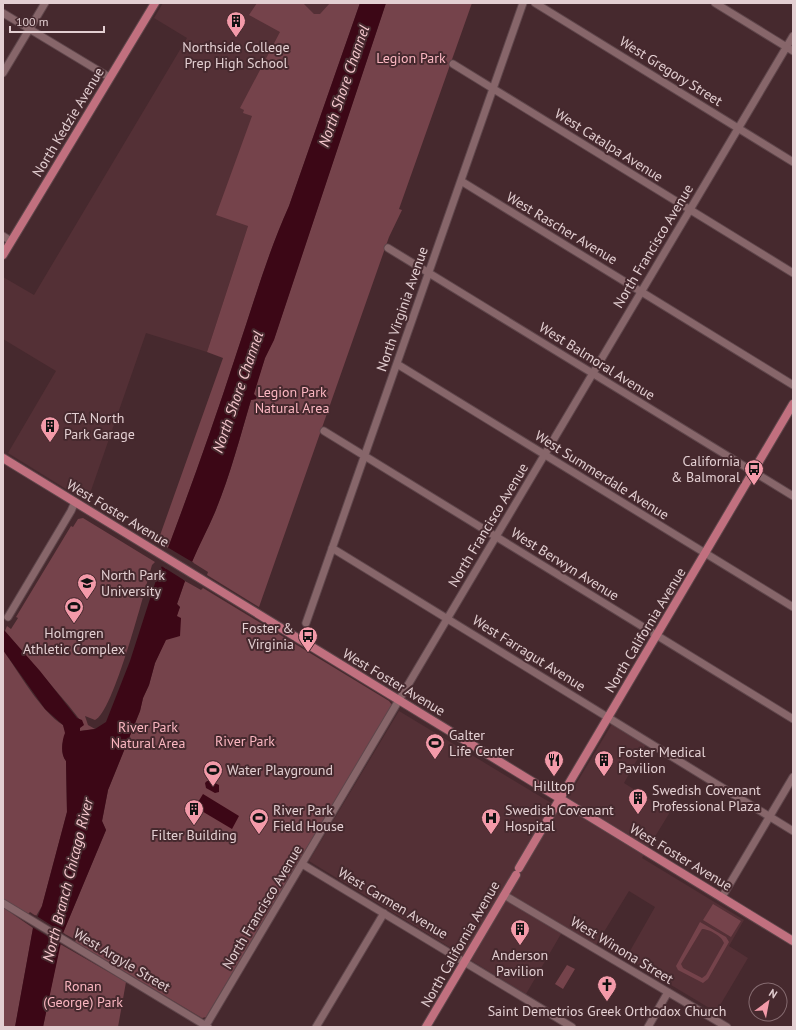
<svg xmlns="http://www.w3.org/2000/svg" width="796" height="1030" font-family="'PT Sans',sans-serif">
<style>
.built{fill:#543036}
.green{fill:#75434b;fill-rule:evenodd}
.water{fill:#3c0716}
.pier{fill:#46292e}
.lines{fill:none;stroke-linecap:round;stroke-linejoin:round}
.minor-casing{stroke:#5f464b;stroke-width:9}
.major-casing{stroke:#5f464b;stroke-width:10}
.minor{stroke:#87666a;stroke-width:7}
.major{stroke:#c1707f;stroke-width:8}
.labels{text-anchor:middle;stroke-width:4;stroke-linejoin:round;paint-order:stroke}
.poi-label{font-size:14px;fill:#e3cfd2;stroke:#46292e;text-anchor:start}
.park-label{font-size:14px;fill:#fbb7c1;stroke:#46292e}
.street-label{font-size:14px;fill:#e3cfd2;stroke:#46292e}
.water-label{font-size:15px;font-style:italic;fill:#f7c9cf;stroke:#46292e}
</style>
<rect width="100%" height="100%" fill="#46292e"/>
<!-- built -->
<path class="built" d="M 163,3 L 344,3 L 248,226 L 207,352 L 146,333 L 87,502 L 8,453 L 56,371 L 3,339 L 3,277 L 34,295 L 187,38 L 154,18 Z
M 399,711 L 561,809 L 612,724 L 646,744 L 624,783 L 670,812 L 642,858 L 744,920 L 729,946 L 748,958 L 716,1012 L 626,958 L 655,907 L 629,891 L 596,945 L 565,927 L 526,994 L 309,861 Z"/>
<!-- green -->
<path class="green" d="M 257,3 L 303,3 L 314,14 L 320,14 L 330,3 L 360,3 L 289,206 C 267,255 253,305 236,355 C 215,420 192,484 168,548 L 158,541 L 223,358 L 207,352 L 248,226 L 216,215 L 252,116 L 243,113 L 244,110 L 240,108 L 280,32 L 249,15 Z
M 386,3 L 472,3 L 399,209 L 402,210 L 389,237 L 259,607 L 207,575 L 208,572 L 192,562 C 199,544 208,529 215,512 C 230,476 240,437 251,400 L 256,399 L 257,397 L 253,394 L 265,358 L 274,339 Z
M 83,518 L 155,562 L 152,565 C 145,589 113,714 95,720 L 85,716 L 88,725 L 95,729 L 80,731 L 80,720 L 69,706 L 5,631 L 7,626 L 11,629 L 18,618 L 16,617 L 71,526 L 73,527 L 78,519 Z
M 185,581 L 201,590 L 203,588 L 389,701 L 392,705 L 206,1017 L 202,1018 L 75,942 L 76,940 L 63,933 L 106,830 L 102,821 L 108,790 L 140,711 L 143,698 L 149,685 L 155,663 L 180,607 L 177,604 Z
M 3,650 C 18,671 41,712 63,725 L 66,733 C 62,741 60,754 66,761 L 67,812 L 42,906 L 36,916 L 30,912 L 28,914 L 3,899 Z
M 713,904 L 741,921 L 731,937 L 703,920 Z
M 4,908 L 33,928 L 15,1027 L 3,1027 Z
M 700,922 L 726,937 L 729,942 L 708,979 L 703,983 L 678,970 L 676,966 ZM 702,929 C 709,929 722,936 724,943 L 706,975 L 702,978 L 683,968 L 681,964 Z
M 60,944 L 126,982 L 118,1027 L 43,1027 Z
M 567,965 L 575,969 L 563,989 L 555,984 Z"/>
<!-- water -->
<path class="water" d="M 360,3 L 386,3 L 274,340 L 265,358 L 254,394 L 257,397 L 256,399 L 251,400 C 240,437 230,476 215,512 C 208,529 199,545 192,562 L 188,560 L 182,578 L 185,581 L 177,604 L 180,607 L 177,616 L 181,618 L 180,636 L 166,640 L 155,663 L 149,685 L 143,698 L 140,711 L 108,790 L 102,821 L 106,830 L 63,933 L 43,1027 L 15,1027 L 33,928 L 42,906 L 67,812 L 66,761 C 60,754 62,740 65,733 L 63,725 L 45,709 L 3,650 L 3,629 L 40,671 L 77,718 L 82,720 L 84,725 L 80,728 L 80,731 L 95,729 L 106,722 L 130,661 L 158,574 L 162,566 L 166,569 L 173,551 L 168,548 C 192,484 215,420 236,355 C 253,305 267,255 289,206 Z
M 207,781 L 211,781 L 219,785 L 219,792 L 215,793 L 206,788 L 205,783 Z
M 203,794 L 239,816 L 232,829 L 195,807 Z"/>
<!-- pier -->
<path class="pier" d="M 167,547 L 194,563 L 189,563 L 184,577 L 187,582 L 160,565 L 166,566 L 171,551 Z
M 35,915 L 65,934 L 62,945 L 32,927 Z"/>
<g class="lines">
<defs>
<path id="minor" d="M 535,3 L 793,162
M 715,3 L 793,51
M 3,13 L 109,77
M 453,64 L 793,273
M 3,73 L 45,3
M 461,181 L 793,385
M 3,236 L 11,241
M 388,248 L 793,496
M 397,364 L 793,607
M 324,431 L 793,719
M 332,548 L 793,831
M 8,617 L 71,511 L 75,502
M 306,623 L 523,3
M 302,864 L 572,1027
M 504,895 L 727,1027
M 722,897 L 793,777
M 3,903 L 208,1027
M 205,1027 L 793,36
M 316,1027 L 384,913
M 648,1027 L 668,992"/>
<path id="major" d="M 3,255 L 155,3
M 3,458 L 793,941
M 519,868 L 793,404
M 426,1027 L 516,875"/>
</defs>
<!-- minor casing -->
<use href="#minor" class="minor-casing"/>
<!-- major casing -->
<use href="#major" class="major-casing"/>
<!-- minor -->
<use href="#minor" class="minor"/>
<!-- major -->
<use href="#major" class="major"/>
</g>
<!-- icons -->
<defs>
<symbol id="building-pin" viewBox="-11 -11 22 30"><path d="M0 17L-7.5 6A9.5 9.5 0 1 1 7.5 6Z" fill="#f39aa9" stroke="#46292e"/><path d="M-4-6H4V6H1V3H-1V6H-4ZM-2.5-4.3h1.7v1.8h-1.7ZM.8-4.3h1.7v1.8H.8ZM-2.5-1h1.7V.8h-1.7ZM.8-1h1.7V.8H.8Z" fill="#111"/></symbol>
<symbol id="bus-pin" viewBox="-11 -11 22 30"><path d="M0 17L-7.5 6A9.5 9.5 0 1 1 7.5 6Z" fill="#f39aa9" stroke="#46292e"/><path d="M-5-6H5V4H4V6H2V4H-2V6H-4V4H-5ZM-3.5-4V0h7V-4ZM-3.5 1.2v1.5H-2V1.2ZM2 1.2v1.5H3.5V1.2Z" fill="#111"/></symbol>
<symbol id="university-pin" viewBox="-11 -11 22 30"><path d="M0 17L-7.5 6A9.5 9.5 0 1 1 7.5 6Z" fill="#f39aa9" stroke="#46292e"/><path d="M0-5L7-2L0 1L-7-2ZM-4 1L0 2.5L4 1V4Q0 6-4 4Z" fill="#111"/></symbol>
<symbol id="stadium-pin" viewBox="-11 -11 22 30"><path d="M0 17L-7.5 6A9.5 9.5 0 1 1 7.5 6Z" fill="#f39aa9" stroke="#46292e"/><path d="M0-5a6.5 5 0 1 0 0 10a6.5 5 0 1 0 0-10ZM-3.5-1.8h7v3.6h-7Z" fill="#111"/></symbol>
<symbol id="restaurant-pin" viewBox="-11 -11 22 30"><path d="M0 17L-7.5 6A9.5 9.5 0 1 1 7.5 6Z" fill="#f39aa9" stroke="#46292e"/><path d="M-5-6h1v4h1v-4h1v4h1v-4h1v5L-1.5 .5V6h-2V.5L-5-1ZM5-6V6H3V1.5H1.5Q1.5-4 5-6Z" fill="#111"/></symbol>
<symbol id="hospital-pin" viewBox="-11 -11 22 30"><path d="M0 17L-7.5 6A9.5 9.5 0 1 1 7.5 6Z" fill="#f39aa9" stroke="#46292e"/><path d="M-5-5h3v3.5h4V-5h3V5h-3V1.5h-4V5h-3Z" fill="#111"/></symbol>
<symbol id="church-pin" viewBox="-11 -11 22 30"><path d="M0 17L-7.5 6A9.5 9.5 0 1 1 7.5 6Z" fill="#f39aa9" stroke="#46292e"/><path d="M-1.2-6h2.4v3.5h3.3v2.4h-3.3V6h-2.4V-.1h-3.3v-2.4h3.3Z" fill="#111"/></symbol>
</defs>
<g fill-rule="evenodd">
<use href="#building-pin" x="225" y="10" width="22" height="30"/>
<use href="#building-pin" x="39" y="415" width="22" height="30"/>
<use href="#bus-pin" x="743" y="458" width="22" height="30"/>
<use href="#university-pin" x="76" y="572" width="22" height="30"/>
<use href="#stadium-pin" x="63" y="596" width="22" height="30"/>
<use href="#bus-pin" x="297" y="625" width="22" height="30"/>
<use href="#stadium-pin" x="424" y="732" width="22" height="30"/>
<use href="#restaurant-pin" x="543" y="749" width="22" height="30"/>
<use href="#building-pin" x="593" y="749" width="22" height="30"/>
<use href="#stadium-pin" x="202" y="759" width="22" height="30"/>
<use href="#building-pin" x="627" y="787" width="22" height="30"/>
<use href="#building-pin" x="183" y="798" width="22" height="30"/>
<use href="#stadium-pin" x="248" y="807" width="22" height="30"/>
<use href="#hospital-pin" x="480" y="807" width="22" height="30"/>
<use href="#building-pin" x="509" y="918" width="22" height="30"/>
<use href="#church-pin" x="596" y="974" width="22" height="30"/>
</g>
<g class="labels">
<!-- poi labels -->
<g class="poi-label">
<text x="236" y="52" text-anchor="middle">Northside College<tspan x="236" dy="16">Prep High School</tspan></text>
<text x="64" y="423">CTA North<tspan x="64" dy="16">Park Garage</tspan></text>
<text x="740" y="466" text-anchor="end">California<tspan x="740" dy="16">&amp; Balmoral</tspan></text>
<text x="101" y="580">North Park<tspan x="101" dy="16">University</tspan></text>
<text x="294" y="633" text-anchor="end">Foster &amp;<tspan x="294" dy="16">Virginia</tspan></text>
<text x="74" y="638" text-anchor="middle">Holmgren<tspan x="74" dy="16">Athletic Complex</tspan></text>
<text x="449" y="740">Galter<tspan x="449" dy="16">Life Center</tspan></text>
<text x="618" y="757">Foster Medical<tspan x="618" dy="16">Pavilion</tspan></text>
<text x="227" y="775">Water Playground</text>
<text x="554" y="791" text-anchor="middle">Hilltop</text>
<text x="652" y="795">Swedish Covenant<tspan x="652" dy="16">Professional Plaza</tspan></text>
<text x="273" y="815">River Park<tspan x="273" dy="16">Field House</tspan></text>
<text x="505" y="815">Swedish Covenant<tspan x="505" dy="16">Hospital</tspan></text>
<text x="194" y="840" text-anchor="middle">Filter Building</text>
<text x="520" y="960" text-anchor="middle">Anderson<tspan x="520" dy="16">Pavilion</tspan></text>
<text x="607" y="1016" text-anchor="middle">Saint Demetrios Greek Orthodox Church</text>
</g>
<!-- park labels -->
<g class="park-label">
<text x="411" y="63">Legion Park</text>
<text x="292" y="397">Legion Park<tspan x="292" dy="16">Natural Area</tspan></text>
<text x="148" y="732">River Park<tspan x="148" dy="16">Natural Area</tspan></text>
<text x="245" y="746">River Park</text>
<text x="83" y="991">Ronan<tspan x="83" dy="16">(George) Park</tspan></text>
</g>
<!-- street labels -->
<g class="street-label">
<text transform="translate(671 71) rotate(32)" y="5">West Gregory Street</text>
<text transform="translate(68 122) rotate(-59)" y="5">North Kedzie Avenue</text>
<text transform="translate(609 145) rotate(32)" y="5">West Catalpa Avenue</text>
<text transform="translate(562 228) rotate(31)" y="5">West Rascher Avenue</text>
<text transform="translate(653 246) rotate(-59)" y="5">North Francisco Avenue</text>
<text transform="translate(402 309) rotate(-71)" y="5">North Virginia Avenue</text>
<text transform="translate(597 361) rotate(32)" y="5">West Balmoral Avenue</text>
<text transform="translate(602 475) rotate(32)" y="5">West Summerdale Avenue</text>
<text transform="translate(118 513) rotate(31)" y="5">West Foster Avenue</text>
<text transform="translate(488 525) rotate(-59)" y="5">North Francisco Avenue</text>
<text transform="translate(565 564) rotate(32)" y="5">West Berwyn Avenue</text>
<text transform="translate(645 630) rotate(-59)" y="5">North California Avenue</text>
<text transform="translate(529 653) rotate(32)" y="5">West Farragut Avenue</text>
<text transform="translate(394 682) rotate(31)" y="5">West Foster Avenue</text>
<text transform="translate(681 857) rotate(31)" y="5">West Foster Avenue</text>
<text transform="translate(393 903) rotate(31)" y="5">West Carmen Avenue</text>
<text transform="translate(262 907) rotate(-59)" y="5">North Francisco Avenue</text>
<text transform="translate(460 944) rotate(-60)" y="5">North California Avenue</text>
<text transform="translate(622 950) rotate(31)" y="5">West Winona Street</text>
<text transform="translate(122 960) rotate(31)" y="5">West Argyle Street</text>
</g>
<!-- water labels -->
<g class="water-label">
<text transform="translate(344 86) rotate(-71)" y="5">North Shore Channel</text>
<text transform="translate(238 392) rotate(-71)" y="5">North Shore Channel</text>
<text transform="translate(68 880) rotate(-76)" y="5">North Branch Chicago River</text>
</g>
</g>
<!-- border -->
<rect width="796" height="1030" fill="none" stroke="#e3cfd2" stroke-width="8"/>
<!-- north arrow -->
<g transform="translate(768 1002) rotate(32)"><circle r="19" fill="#46292e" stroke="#856b70"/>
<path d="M0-3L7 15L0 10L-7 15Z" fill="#f39aa9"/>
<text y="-6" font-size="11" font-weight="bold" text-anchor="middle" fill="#e3cfd2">N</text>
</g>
<!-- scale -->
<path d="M10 26v6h94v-6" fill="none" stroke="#e3cfd2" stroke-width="2"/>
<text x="16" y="26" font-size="12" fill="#e3cfd2" stroke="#46292e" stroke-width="3" paint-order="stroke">100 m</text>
</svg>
